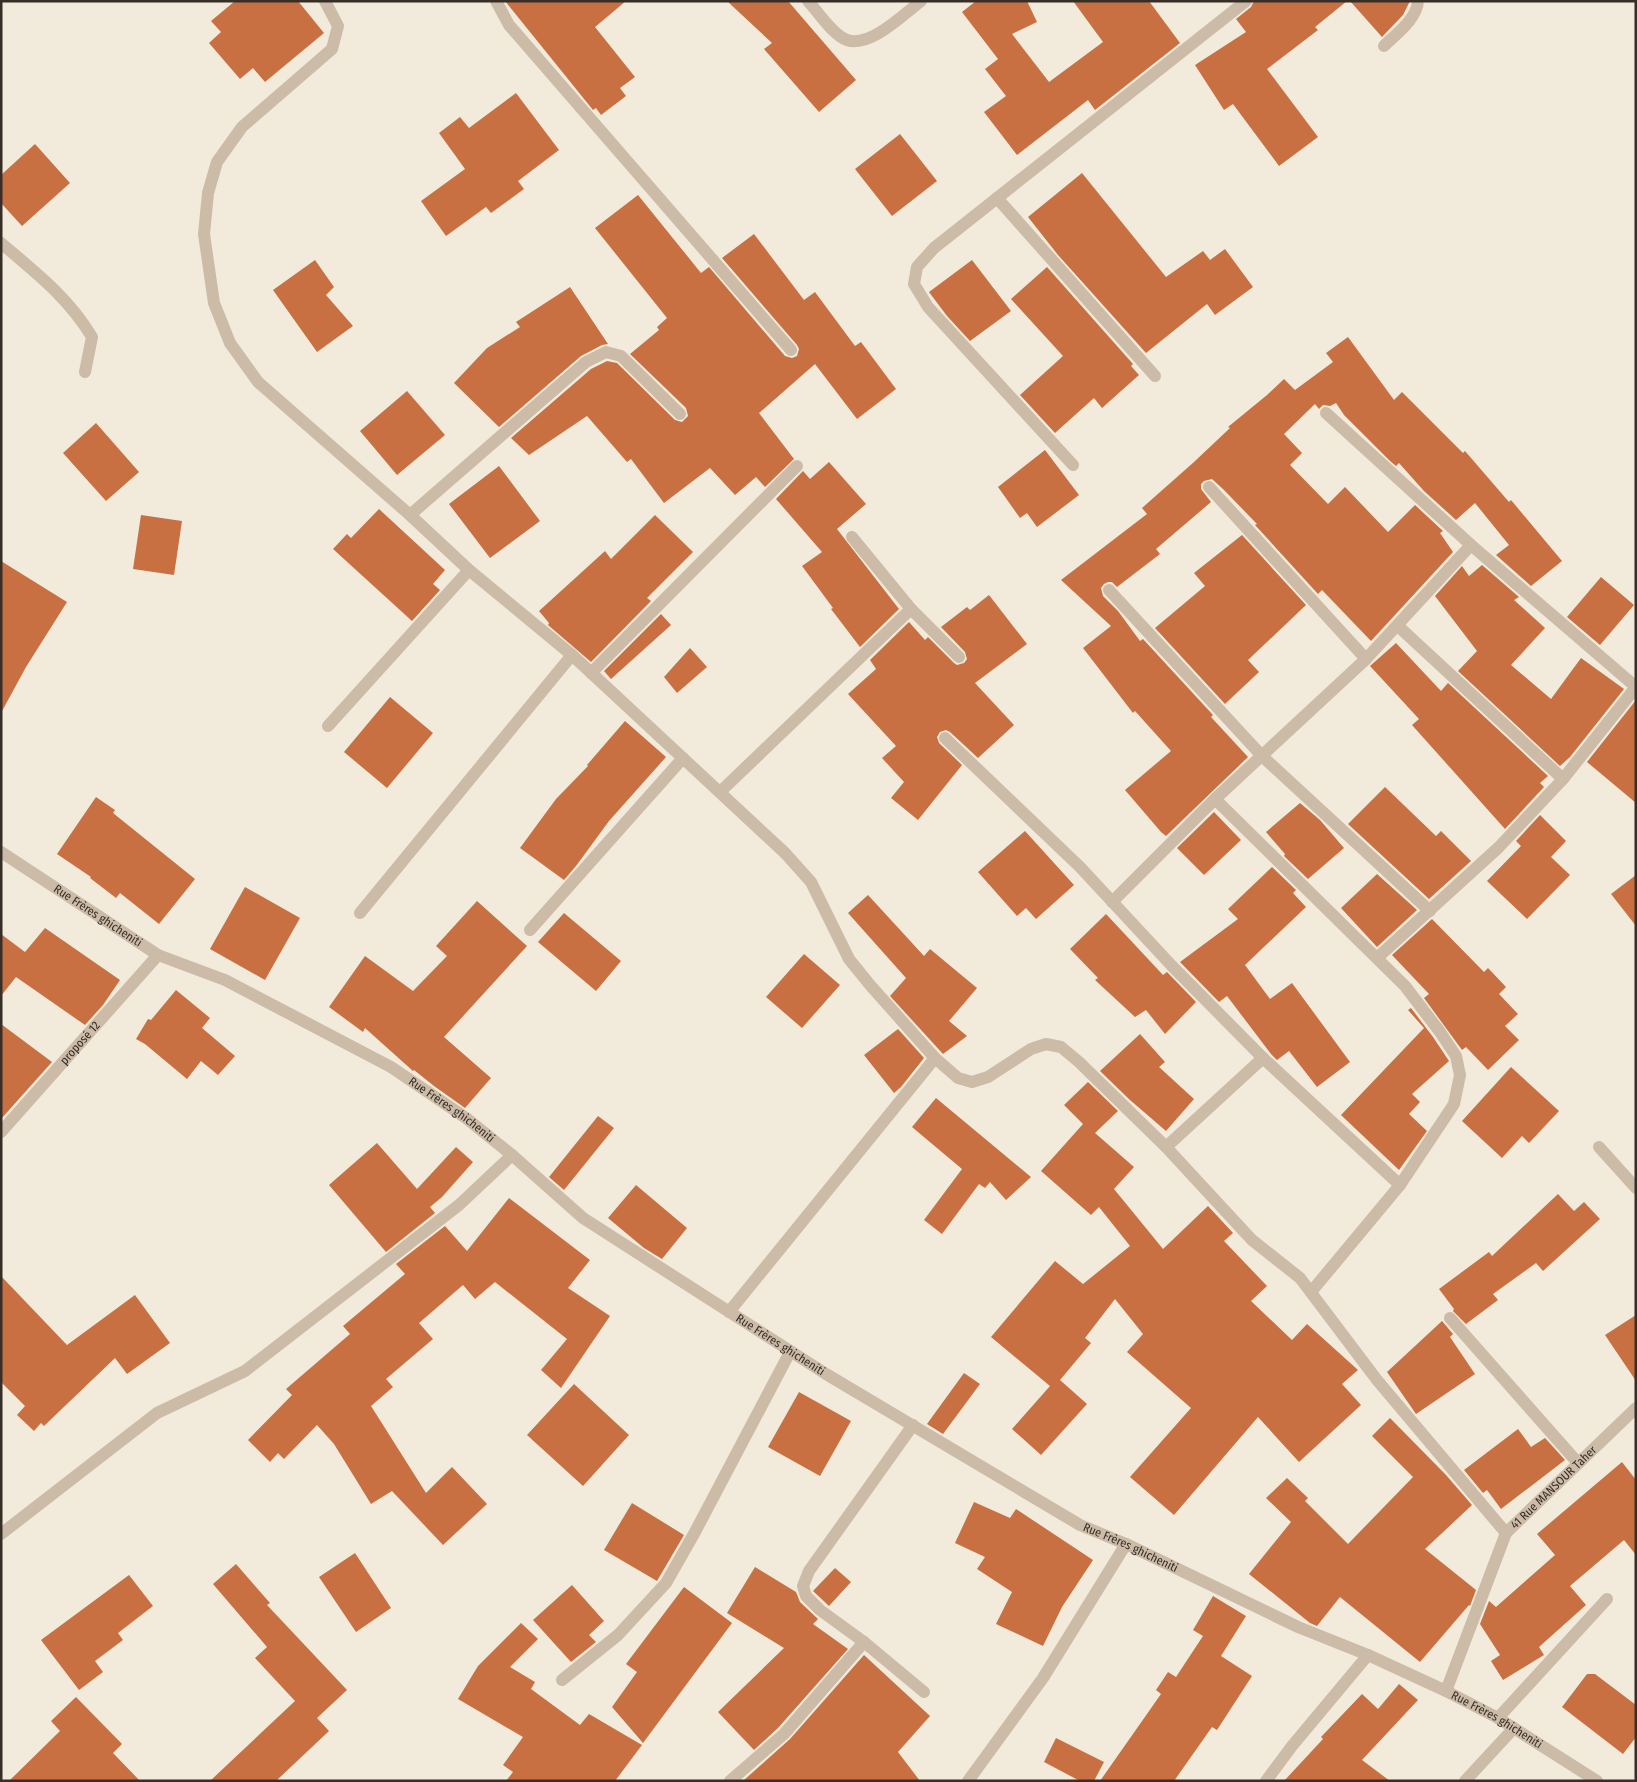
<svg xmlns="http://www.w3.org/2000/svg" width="1637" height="1782" font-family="'Fira Sans Condensed',sans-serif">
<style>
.building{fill:#c97042}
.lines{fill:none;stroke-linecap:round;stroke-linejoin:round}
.minor{stroke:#cbbba7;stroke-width:12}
.labels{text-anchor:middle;stroke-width:5;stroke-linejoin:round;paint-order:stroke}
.street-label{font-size:12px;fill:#372e28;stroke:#faf3e8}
</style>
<rect width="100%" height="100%" fill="#f2eadb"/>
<!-- building -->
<path class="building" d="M 235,1 L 298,1 L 324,33 L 265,82 L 253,68 L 240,79 L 209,43 L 221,32 L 211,21 Z
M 505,1 L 626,1 L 595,27 L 635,77 L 620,88 L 626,96 L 601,115 L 596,108 L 593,110 Z
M 727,1 L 788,1 L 856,80 L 819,112 L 764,49 L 772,43 Z
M 976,1 L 1027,1 L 1037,22 L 1012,34 L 1049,82 L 1103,42 L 1073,1 L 1149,1 L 1180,43 L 1095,110 L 1088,100 L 1017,155 L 984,112 L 1006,96 L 985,69 L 998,59 L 962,12 Z
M 1254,1 L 1347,1 L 1315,27 L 1318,30 L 1267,69 L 1318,137 L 1279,166 L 1233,104 L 1224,110 L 1195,65 L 1246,32 L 1236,19 L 1251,7 Z
M 1350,1 L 1410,1 L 1403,15 L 1382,37 Z
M 516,93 L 559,150 L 518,181 L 524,189 L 491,213 L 486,207 L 446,236 L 421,201 L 465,169 L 439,133 L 460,117 L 469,128 Z
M 900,134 L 937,181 L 892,216 L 855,169 Z
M 35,144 L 70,183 L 22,226 L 1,203 L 1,175 Z
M 1082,173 L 1166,277 L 1203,251 L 1210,260 L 1225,249 L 1253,287 L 1215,315 L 1207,304 L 1146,353 L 1058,255 L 1028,217 Z
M 638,195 L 701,273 L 709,267 L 785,356 L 792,358 L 797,356 L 799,349 L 797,345 L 722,258 L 754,234 L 804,300 L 815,292 L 855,346 L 861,342 L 896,389 L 857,419 L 815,364 L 759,413 L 794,459 L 765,487 L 756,477 L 735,495 L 710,468 L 664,503 L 631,459 L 627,462 L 587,416 L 529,455 L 511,438 L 591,369 L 607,361 L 617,363 L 675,420 L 682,422 L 688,416 L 686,408 L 630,354 L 659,330 L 657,327 L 667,318 L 595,228 Z
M 315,260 L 334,287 L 326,295 L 353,326 L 317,352 L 273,290 Z
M 972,260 L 1011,311 L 970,341 L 947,316 L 929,292 Z
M 1047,267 L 1133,364 L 1131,366 L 1139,375 L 1102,408 L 1094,398 L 1055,433 L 1020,395 L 1063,356 L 1011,299 Z
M 570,287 L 608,344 L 602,345 L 581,356 L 499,427 L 454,383 L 487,348 L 520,327 L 516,322 Z
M 1348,337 L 1394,400 L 1402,392 L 1463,453 L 1465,451 L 1509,502 L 1511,500 L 1562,561 L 1531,586 L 1496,555 L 1509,545 L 1475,503 L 1456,520 L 1424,491 L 1399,463 L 1396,466 L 1390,461 L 1344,415 L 1336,403 L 1330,406 L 1323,405 L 1319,409 L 1315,404 L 1284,434 L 1302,453 L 1290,465 L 1328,504 L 1345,487 L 1388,532 L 1415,505 L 1443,531 L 1440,533 L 1453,552 L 1371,641 L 1322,590 L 1318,594 L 1255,525 L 1257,524 L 1224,490 L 1212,479 L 1204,481 L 1201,484 L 1201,489 L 1211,502 L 1156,549 L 1160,554 L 1117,587 L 1112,582 L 1108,582 L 1104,584 L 1101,588 L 1103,596 L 1118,611 L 1140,641 L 1143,639 L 1213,715 L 1211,717 L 1248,757 L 1166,836 L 1161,832 L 1125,790 L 1171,751 L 1135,711 L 1133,713 L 1083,648 L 1111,626 L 1061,580 L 1147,514 L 1142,508 L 1194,462 L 1230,428 L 1228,427 L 1267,395 L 1284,379 L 1295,390 L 1333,362 L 1326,353 Z
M 407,391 L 445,435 L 397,475 L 360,431 Z
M 96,423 L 139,472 L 106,501 L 63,453 Z
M 1045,450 L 1079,495 L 1037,527 L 1027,513 L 1020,518 L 998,487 Z
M 829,462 L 866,504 L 837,529 L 899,609 L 860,647 L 831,609 L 833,608 L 802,566 L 822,552 L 776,499 L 803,471 L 810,479 Z
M 499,466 L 540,521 L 490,558 L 449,504 Z
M 379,509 L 445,570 L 433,584 L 440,590 L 412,621 L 333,549 L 347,534 L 351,538 Z
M 141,515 L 182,521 L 174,575 L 133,569 Z
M 655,515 L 693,552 L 647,598 L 651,601 L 591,662 L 548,625 L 549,623 L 539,611 L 605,551 L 611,559 Z
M 1242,535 L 1306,605 L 1248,660 L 1259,672 L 1225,704 L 1155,628 L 1205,586 L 1194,573 Z
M 1,561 L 67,602 L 26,667 L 1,713 Z
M 1482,565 L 1519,597 L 1514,600 L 1545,628 L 1511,665 L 1551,699 L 1581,658 L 1624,689 L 1570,757 L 1560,766 L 1458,671 L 1477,651 L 1435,596 L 1462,566 L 1469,576 Z
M 1601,577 L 1634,605 L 1600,645 L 1567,617 Z
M 989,595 L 1027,644 L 975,683 L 1014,725 L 978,758 L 950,732 L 946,730 L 940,732 L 937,737 L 939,743 L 962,765 L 918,820 L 891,798 L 904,782 L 882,758 L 896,746 L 848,694 L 876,669 L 870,660 L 909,622 L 925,640 L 928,637 L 954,663 L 957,665 L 964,663 L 967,659 L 965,652 L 941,627 L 967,607 L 970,610 Z
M 661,614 L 671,625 L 611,679 L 604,671 Z
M 1396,643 L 1441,691 L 1448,683 L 1548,776 L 1540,783 L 1544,787 L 1505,829 L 1412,725 L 1419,719 L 1370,666 Z
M 690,648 L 707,667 L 677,693 L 664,677 Z
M 390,697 L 433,733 L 387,788 L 344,752 Z
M 1636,700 L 1636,803 L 1587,762 Z
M 625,721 L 666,757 L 609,821 L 576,866 L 564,880 L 520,848 L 556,799 L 588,766 L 587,765 Z
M 1385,787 L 1436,836 L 1441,831 L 1471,861 L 1429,899 L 1348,824 Z
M 96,797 L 115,810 L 113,813 L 195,879 L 159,924 L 120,893 L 116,898 L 90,878 L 91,877 L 57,854 Z
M 1300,803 L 1320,820 L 1344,848 L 1308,879 L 1284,856 L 1285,854 L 1266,832 Z
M 1214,812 L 1241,840 L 1204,875 L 1177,848 Z
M 1540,815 L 1566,841 L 1551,857 L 1570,875 L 1527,919 L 1487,881 L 1521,846 L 1516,841 Z
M 1025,831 L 1074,885 L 1036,919 L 1026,908 L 1017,916 L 978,872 Z
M 1272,867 L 1296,890 L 1293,893 L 1306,907 L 1245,965 L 1270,999 L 1292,983 L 1350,1062 L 1317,1087 L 1289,1051 L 1277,1060 L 1271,1054 L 1227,996 L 1219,1002 L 1180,962 L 1238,919 L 1228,909 Z
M 1377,874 L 1417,910 L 1377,947 L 1341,908 Z
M 1636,875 L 1636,926 L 1611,894 Z
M 245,887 L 300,918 L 265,980 L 210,949 Z
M 868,895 L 924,956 L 930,949 L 977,988 L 949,1021 L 967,1036 L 943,1054 L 890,996 L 906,978 L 848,913 Z
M 477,901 L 527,946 L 444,1037 L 491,1078 L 465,1108 L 434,1086 L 414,1070 L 413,1071 L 365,1028 L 363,1032 L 329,1007 L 365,956 L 413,991 L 447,956 L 436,946 Z
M 564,913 L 621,961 L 596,991 L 538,942 Z
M 1106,914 L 1163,975 L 1167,972 L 1196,1002 L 1165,1034 L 1146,1010 L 1135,1017 L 1095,980 L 1098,978 L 1070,949 Z
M 1432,919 L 1484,972 L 1488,968 L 1506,987 L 1499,994 L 1518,1014 L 1505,1026 L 1519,1040 L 1488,1070 L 1466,1047 L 1462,1050 L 1424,998 L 1429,994 L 1392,955 Z
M 45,928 L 120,980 L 103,1005 L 85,1025 L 16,977 L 1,996 L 1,934 L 25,952 Z
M 804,954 L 840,985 L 802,1028 L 766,997 Z
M 176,990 L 210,1018 L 202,1028 L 235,1056 L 218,1075 L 201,1061 L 187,1079 L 145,1044 L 136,1039 L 148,1019 L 151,1020 Z
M 1411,1008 L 1433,1037 L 1449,1061 L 1412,1094 L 1420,1102 L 1409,1114 L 1427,1131 L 1399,1170 L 1341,1115 L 1424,1028 L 1408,1010 Z
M 1,1024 L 52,1062 L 1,1119 Z
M 898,1029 L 924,1058 L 901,1087 L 894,1093 L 864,1055 Z
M 1140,1034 L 1165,1062 L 1159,1067 L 1194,1099 L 1166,1131 L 1130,1100 L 1100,1071 Z
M 1511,1067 L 1559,1111 L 1529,1143 L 1522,1136 L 1502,1158 L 1462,1121 Z
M 1088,1082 L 1118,1111 L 1095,1133 L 1134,1167 L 1114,1189 L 1163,1249 L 1208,1206 L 1233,1233 L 1224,1241 L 1267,1286 L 1251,1301 L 1292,1340 L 1307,1324 L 1358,1370 L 1342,1384 L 1361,1405 L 1299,1462 L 1258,1417 L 1174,1515 L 1130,1477 L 1191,1408 L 1127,1352 L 1143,1334 L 1115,1299 L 1085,1338 L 1091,1343 L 1060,1380 L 1087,1404 L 1041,1455 L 1012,1429 L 1050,1386 L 991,1337 L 1055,1261 L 1083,1284 L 1130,1246 L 1099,1207 L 1091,1215 L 1041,1171 L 1083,1124 L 1064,1105 Z
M 936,1098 L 1031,1177 L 1006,1200 L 990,1182 L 985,1188 L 979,1184 L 942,1234 L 924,1220 L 962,1169 L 912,1127 Z
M 598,1116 L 614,1128 L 564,1190 L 549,1177 Z
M 377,1143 L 417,1189 L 456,1147 L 473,1162 L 442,1197 L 430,1207 L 435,1213 L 386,1252 L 329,1185 Z
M 636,1185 L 687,1228 L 662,1259 L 644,1248 L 608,1218 Z
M 1558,1194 L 1574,1211 L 1584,1202 L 1600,1219 L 1543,1271 L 1536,1263 L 1493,1294 L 1498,1300 L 1466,1324 L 1453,1311 L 1454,1309 L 1439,1289 L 1489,1252 L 1492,1256 Z
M 509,1198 L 590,1260 L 568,1288 L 610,1316 L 561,1388 L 541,1370 L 567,1339 L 495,1282 L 475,1299 L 463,1285 L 419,1323 L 433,1339 L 386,1379 L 393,1387 L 371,1406 L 426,1493 L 452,1467 L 487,1504 L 443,1545 L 392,1491 L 371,1504 L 334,1444 L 317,1425 L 284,1459 L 278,1453 L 270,1462 L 248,1440 L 292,1395 L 286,1389 L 350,1334 L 343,1326 L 405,1274 L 396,1264 L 445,1226 L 467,1251 Z
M 1,1276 L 67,1345 L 135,1295 L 170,1343 L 127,1374 L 115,1358 L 44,1426 L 41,1423 L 34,1431 L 17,1415 L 25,1406 L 1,1382 Z
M 1636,1315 L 1636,1381 L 1605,1335 Z
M 1442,1321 L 1453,1334 L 1450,1337 L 1475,1374 L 1416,1414 L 1387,1372 Z
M 964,1373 L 980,1384 L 943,1434 L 927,1424 Z
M 574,1384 L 629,1435 L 583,1486 L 527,1435 Z
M 799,1392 L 851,1421 L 820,1476 L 768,1447 Z
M 1390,1418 L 1446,1475 L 1472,1505 L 1425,1549 L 1476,1590 L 1470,1606 L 1469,1605 L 1420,1662 L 1340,1597 L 1317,1626 L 1310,1623 L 1249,1574 L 1291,1522 L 1266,1498 L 1287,1478 L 1308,1498 L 1305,1501 L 1348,1544 L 1413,1477 L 1372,1436 Z
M 1518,1429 L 1531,1447 L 1545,1438 L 1565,1460 L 1501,1509 L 1487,1490 L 1483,1493 L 1464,1470 Z
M 1622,1462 L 1636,1480 L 1636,1555 L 1624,1540 L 1570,1586 L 1586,1605 L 1539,1647 L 1544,1655 L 1503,1680 L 1491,1661 L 1500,1655 L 1480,1624 L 1489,1601 L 1496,1607 L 1555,1555 L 1537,1534 Z
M 974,1502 L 1010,1518 L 1016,1509 L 1093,1560 L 1062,1607 L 1043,1646 L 996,1624 L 1012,1592 L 977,1569 L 985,1557 L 955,1543 Z
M 632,1503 L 684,1535 L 657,1581 L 604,1550 Z
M 355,1553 L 391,1608 L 356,1632 L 319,1577 Z
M 236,1564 L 270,1603 L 267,1605 L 347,1690 L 317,1718 L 329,1731 L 276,1781 L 210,1781 L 295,1701 L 255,1658 L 267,1647 L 213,1584 Z
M 755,1567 L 796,1592 L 800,1602 L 818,1619 L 813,1624 L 848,1649 L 778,1728 L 754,1750 L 718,1712 L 784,1648 L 727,1613 Z
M 835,1568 L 851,1582 L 829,1606 L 813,1591 Z
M 129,1575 L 153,1606 L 118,1633 L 123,1640 L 95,1661 L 103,1672 L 79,1690 L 41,1640 Z
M 572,1585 L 604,1621 L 589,1635 L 596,1642 L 571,1662 L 533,1620 Z
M 684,1587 L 732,1623 L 643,1743 L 612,1707 L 637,1672 L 626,1664 Z
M 1213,1596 L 1246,1616 L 1221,1656 L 1252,1676 L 1217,1730 L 1212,1727 L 1174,1781 L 1100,1781 L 1161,1694 L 1156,1690 L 1168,1672 L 1176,1677 L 1203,1636 L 1193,1630 Z
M 521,1623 L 538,1639 L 510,1667 L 535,1682 L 531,1689 L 580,1725 L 589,1714 L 642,1745 L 615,1781 L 506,1781 L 513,1772 L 503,1765 L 523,1737 L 458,1699 L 478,1666 Z
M 864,1655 L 930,1716 L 898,1752 L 920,1781 L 743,1781 L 790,1739 Z
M 1587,1674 L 1595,1674 L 1636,1705 L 1636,1737 L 1623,1754 L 1562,1707 Z
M 1399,1684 L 1418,1700 L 1362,1760 L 1390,1781 L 1284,1781 L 1323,1739 L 1321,1737 L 1362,1694 L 1378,1709 Z
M 76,1697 L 122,1744 L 113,1753 L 140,1781 L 9,1781 L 60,1731 L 51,1721 Z
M 1056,1738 L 1104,1762 L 1094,1781 L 1080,1781 L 1044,1762 Z"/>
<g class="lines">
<!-- minor -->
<g class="minor">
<path d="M 325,1 L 338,26 L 332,49 L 242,127 L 217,162 L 208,193 L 204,234 L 214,303 L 230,343 L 258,382 L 410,515 L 469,570 L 572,655 L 785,853 L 811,882 L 849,959 L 870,985 L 935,1058"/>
<path d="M 496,1 L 509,25 L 791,350"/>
<path d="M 808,1 C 818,12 833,35 847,40 C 870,48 904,14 921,1"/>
<path d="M 1384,46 C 1396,34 1417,19 1418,1"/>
<path d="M 997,198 L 1155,376"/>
<path d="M 1,243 C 36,273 68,297 92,337 L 85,372"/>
<path d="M 1326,413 L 1471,545 L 1636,687 L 1563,779 L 1498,848 L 1377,958"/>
<path d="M 1073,465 L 928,307 L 914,284 L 917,267 L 934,248 L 1246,1"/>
<path d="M 1209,487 L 1366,659"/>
<path d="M 410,515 L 586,362 L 606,352 L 621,356 L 680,414"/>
<path d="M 852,537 L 911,609"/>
<path d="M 1109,590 L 1262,756 L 1430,911"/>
<path d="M 1398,626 L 1563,779"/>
<path d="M 591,673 L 797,466"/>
<path d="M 328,726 L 469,570"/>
<path d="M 945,738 L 1080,867 L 1172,966 L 1263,1058 L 1400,1185"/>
<path d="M 720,792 L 911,609 L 959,657"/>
<path d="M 1215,799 L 1405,986 L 1440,1032 L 1456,1056 L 1460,1075 L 1454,1104 L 1400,1185 L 1311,1292"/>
<path id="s1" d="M 1,852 L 158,955 L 225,980 L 391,1067 L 466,1118 L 512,1155 L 583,1218 L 826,1374 L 1080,1525 L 1126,1544 L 1298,1627 L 1368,1655 L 1446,1691 L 1498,1718 L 1597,1781"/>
<path d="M 1112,902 L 1215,799 L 1366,659 L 1471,545"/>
<path d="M 360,913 L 572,655"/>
<path d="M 530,930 L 683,758"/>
<path id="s2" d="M 1,1132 L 158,955"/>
<path d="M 1166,1147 L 1263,1058"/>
<path d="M 1599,1147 L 1636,1188"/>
<path d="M 729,1312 L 935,1058 L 958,1078 L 972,1082 L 988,1077 L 1031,1049 L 1046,1044 L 1061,1047 L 1079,1062 L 1166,1147 L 1252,1240 L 1300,1278 L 1377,1380 L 1506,1533"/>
<path d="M 1450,1318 L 1578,1463"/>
<path d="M 913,1425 L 809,1571 L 803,1586 L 806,1596 L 820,1610 L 864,1642 L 924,1692"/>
<path d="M 1,1534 L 157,1413 L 245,1371 L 459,1205 L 512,1155"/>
<path d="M 562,1680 L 618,1635 L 666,1583 L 695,1532 L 790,1352"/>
<path id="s3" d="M 1446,1691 L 1506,1533 L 1636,1408"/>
<path d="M 1498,1718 L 1607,1599"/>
<path d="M 730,1781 L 784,1734 L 864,1642"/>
<path d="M 968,1781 L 1043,1678 L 1126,1544"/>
<path d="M 1266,1781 L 1292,1746 L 1368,1655"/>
<path d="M 1465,1781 L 1514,1728"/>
</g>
</g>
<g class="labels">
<!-- street labels -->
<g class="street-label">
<text dy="4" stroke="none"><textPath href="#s1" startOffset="116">Rue Frères ghicheniti</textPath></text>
<text dy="4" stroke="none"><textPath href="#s2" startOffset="119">proposé 12</textPath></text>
<text dy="4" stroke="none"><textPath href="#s1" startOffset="521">Rue Frères ghicheniti</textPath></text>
<text dy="4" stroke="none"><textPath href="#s1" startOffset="926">Rue Frères ghicheniti</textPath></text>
<text dy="4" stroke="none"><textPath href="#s3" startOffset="235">41 Rue MANSOUR Taher</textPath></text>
<text dy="4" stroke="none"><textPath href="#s1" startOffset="1331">Rue Frères ghicheniti</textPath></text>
<text dy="4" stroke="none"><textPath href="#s1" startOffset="1736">Rue Frères ghicheniti</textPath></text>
</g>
</g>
<!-- border -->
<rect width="1637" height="1782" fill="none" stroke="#372e28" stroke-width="5"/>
</svg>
